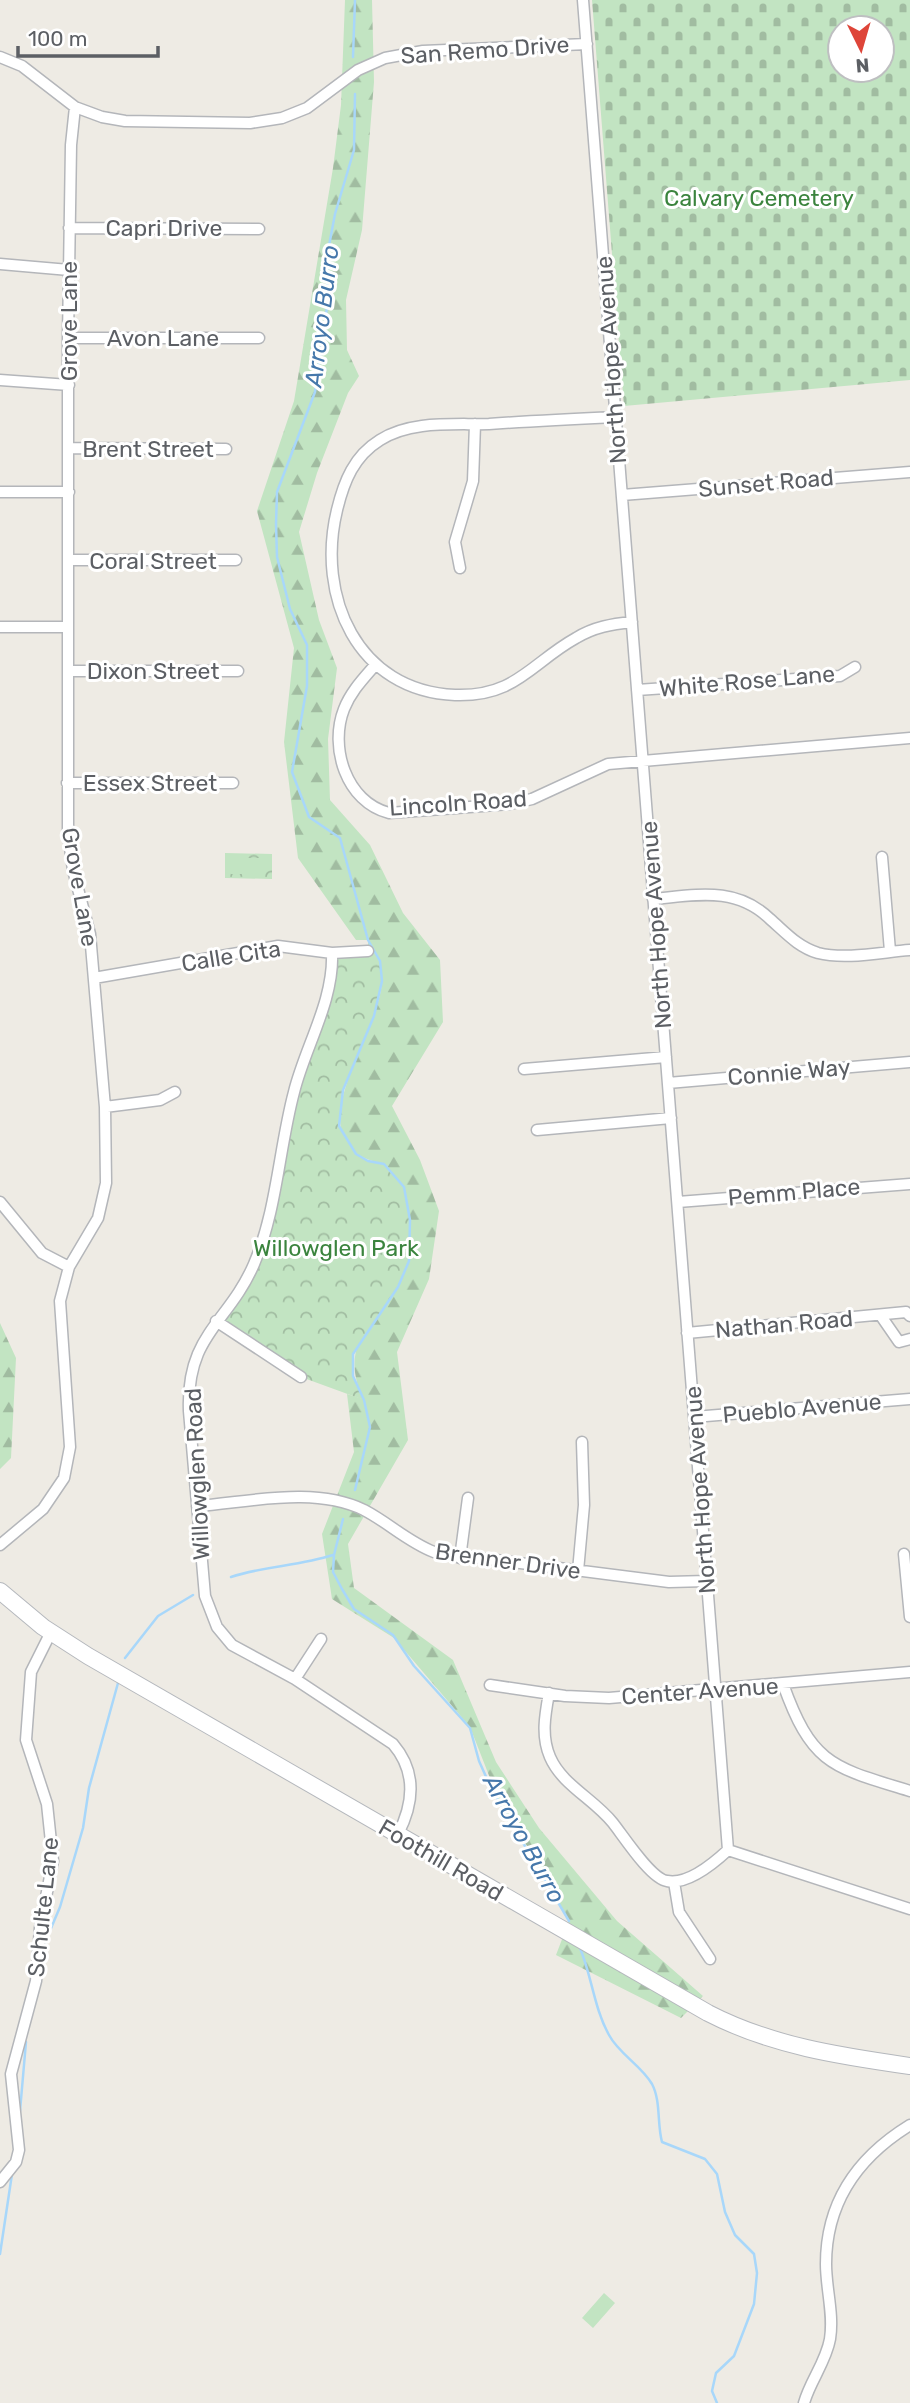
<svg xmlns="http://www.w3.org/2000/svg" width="910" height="2403" font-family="Rubik,sans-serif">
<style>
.forest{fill:url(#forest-firs)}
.cemetery{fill:url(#cemetery-stones);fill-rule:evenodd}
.park{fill:url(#park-crowns)}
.garden{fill:#c2e4c2}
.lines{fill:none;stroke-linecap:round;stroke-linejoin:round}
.stream{stroke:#a8d7fa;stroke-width:2.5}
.minor-casing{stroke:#b4b6ba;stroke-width:13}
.secondary-casing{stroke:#b5b8bd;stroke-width:18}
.minor{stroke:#fff;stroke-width:10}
.secondary{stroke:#fff;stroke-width:16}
.labels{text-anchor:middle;stroke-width:6;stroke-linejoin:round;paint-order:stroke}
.street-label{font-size:23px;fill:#5c5f64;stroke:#fff}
.park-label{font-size:23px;fill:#3b843e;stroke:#fff}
.water-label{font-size:24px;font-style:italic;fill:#4678ab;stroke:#fff}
</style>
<defs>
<pattern id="forest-firs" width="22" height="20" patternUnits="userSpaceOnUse" patternTransform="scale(1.75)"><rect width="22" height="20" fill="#c2e4c2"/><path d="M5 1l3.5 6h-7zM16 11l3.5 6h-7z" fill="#a1bca1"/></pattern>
<pattern id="cemetery-stones" width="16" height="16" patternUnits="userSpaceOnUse" patternTransform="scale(1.75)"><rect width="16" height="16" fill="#c2e4c2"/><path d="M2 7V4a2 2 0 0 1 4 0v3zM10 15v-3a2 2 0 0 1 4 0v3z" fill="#a1bca1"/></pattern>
<pattern id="park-crowns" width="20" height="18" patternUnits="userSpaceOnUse" patternTransform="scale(1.75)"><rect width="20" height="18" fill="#c2e4c2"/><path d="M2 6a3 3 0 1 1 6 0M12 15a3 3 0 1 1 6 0" fill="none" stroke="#a1bca1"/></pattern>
</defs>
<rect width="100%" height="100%" fill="#eeebe4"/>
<!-- forest -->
<path class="forest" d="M 345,0 L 372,0 L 374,82 L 362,230 L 346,300 L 347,350 L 359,376 L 348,393 L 317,473 L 299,532 L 319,620 L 337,668 L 328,739 L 330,800 L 370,845 L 403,913 L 440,960 L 443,1022 L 392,1106 L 420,1160 L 439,1211 L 429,1279 L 397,1352 L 408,1440 L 348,1544 L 354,1588 L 453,1660 L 496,1762 L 539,1828 L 617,1921 L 703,1996 L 681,2018 L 556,1955 L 569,1921 L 529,1848 L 508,1824 L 470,1727 L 394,1638 L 332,1599 L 322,1534 L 354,1452 L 347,1394 L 363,1399 C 340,1348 368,1326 398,1287 L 384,1164 C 287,1146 381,1033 382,980 C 382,964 376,953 368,940 L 356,940 L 298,858 L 284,742 L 294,648 L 257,511 L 294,401 L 333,168 L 341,105 Z
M 0,1323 L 16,1358 L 11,1458 L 0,1469 Z"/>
<!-- cemetery -->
<path class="cemetery" d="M 592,0 L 910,0 L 910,380 L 624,406 ZM 840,28 L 882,28 L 882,70 L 840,70 Z"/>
<!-- park -->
<path class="park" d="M 225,853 L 272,854 L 272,879 L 225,878 Z
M 368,940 L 380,961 L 382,981 L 374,1016 L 343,1090 L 339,1126 L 356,1154 L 368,1161 L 384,1164 L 404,1187 L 410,1220 L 409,1261 L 398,1287 L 353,1354 L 353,1376 L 364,1400 L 301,1377 L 216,1321 L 256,1259 L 293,1094 L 319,1018 L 332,953 L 368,951 Z"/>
<!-- garden -->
<path class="garden" d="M 231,858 L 264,858 L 264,874 L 231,874 Z
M 604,2293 L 615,2303 L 593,2328 L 582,2318 Z"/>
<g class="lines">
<!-- stream -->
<path class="stream" d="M 353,57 L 355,0
M 355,94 L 354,150 L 335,214 L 328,251 L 327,307 L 315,392 L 277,492 L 276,524 L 277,557 L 290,609 L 307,645 L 307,686 L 292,772 L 309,817 L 340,838 L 368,940 L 380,961 L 382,981 L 374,1016 L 343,1090 L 339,1126 L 356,1154 L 368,1161 L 384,1164 L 404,1187 L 410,1220 L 409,1261 L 398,1287 L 353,1354 L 353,1376 L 364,1400 L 370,1427 L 355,1490
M 343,1519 L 334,1555 L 333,1572 L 342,1589 L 354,1609 L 393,1635 L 414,1666 L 470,1728 L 479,1761 L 492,1790 L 569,1921
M 231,1577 C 264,1566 299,1566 333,1555
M 125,1658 L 158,1616 L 193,1595
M 43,1947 L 60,1907 L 83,1828 L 89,1788 L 118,1683
M 580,1948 C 592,1977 594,2008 609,2035 C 619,2054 641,2065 652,2084 C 661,2101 657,2124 662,2142 L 705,2159 L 717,2174 L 725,2212 L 735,2235 L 754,2254 L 757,2273 L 754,2304 L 734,2356 L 716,2373 L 712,2391 L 717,2403
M 20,2111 L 26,2042
M 0,2254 L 12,2174"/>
<defs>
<path id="minor" d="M 583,0 L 728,1850
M 0,57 L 22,66 L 75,107 L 102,117 L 125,121 L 250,123 L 282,118 L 307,108 L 358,70 L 385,58 L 423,51 L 587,44
M 69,228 L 259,229
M 0,264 L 69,270
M 68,338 L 259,338
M 0,380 L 69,385
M 616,417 C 573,419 531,421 489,424 C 454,425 411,420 380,440 C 354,456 344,481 337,510 C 316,596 357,691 455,695 C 516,697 531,663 576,638 C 594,627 612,624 632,622
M 69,448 L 226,449
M 0,492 L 69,492
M 622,495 L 910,472
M 69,560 L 236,560
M 460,568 L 455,542 L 473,481 L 475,424
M 0,627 L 68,627
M 376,664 C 364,678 351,691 344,709 C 329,747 346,802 389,813 L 510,804 L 532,799 L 608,764 L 910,738
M 68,671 L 238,671
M 637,690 L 840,676 L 855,667
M 67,783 L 233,783
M 882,857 L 890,951
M 653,899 C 697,895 736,886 770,919 C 786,933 798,947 818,953 C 846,960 882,952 910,950
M 332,953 C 334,1001 305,1047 294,1092 C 279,1148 277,1210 254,1264 C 228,1324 186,1334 189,1411 L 205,1596 L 217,1627 L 232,1645 L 295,1679 L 393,1744 C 417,1772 414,1803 398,1834
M 94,978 L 278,946 L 332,953 L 368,951
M 524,1069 L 666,1057
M 668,1083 L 910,1062
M 105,1107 L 160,1100 L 175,1092
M 537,1130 L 671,1118
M 0,1202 L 42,1253 L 69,1267
M 678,1202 L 910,1184
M 881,1316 L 899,1342 L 910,1339
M 216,1321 L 301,1377
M 687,1333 L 906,1312 L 910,1316
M 694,1417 L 910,1399
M 197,1506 C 250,1502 314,1486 364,1510 C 389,1523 408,1542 434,1552 L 669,1582 L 707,1581
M 0,1545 L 43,1509 L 64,1478 L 70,1447 L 60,1301 L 69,1267 L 98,1218 L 106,1183 L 105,1107 L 90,934 L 73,870 L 68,833 L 68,338 L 71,145 L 75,107
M 904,1554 L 910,1617
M 460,1558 L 468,1498
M 578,1571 L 584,1505 L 582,1442
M 295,1679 L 321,1639
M 783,1684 C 812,1765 832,1767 910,1791
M 490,1685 L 565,1696 L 609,1698 L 910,1672
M 549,1693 C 545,1715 541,1736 550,1757 C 562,1785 594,1799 613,1823 C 624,1837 651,1879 667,1881 C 688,1885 714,1863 728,1850
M 728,1850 L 910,1909
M 674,1882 L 679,1912 L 710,1959
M 0,2182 L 16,2162 L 19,2150 L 11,2074 L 36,1981 L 40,1928 L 53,1861 L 47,1804 L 26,1740 L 31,1672 L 51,1632
M 804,2403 C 810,2381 826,2362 830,2339 C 834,2314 826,2289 826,2264 C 826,2202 858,2157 910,2125"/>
<path id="secondary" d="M 0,1591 L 43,1627 L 88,1656 L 708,2013 C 772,2046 840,2056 910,2066"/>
</defs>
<!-- minor casing -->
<use href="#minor" class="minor-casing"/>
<!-- secondary casing -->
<use href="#secondary" class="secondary-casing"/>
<!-- minor -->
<use href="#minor" class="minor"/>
<!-- secondary -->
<use href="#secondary" class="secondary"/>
</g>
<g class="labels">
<!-- street labels -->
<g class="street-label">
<text transform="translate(485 50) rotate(-4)" y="8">San Remo Drive</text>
<text x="164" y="236">Capri Drive</text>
<text transform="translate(69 321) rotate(-90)" y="8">Grove Lane</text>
<text x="163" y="346">Avon Lane</text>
<text transform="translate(611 360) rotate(-94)" y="8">North Hope Avenue</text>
<text x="148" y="457">Brent Street</text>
<text transform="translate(766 483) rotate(-5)" y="8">Sunset Road</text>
<text x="153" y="569">Coral Street</text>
<text x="153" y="679">Dixon Street</text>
<text transform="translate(747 681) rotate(-5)" y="8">White Rose Lane</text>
<text x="150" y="791">Essex Street</text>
<text transform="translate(458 803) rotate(-4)" y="8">Lincoln Road</text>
<text transform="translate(80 887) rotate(80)" y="8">Grove Lane</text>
<text transform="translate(656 925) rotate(-94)" y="8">North Hope Avenue</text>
<text transform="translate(231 956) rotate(-9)" y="8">Calle Cita</text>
<text transform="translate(789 1072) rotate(-5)" y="8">Connie Way</text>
<text transform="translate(794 1192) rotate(-5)" y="8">Pemm Place</text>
<text transform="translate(784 1324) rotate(-5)" y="8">Nathan Road</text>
<text transform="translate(802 1408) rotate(-5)" y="8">Pueblo Avenue</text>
<text transform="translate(197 1474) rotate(-93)" y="8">Willowglen Road</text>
<text transform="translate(700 1490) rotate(-94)" y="8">North Hope Avenue</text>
<text transform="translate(508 1561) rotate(8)" y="8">Brenner Drive</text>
<text transform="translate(700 1691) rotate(-4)" y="8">Center Avenue</text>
<text transform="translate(441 1860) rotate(30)" y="8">Foothill Road</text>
<text transform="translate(43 1907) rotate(-84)" y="8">Schulte Lane</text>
</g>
<!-- park labels -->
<g class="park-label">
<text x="759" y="206">Calvary Cemetery</text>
<text x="336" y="1256">Willowglen Park</text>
</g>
<!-- water labels -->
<g class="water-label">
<text transform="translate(322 316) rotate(-83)" y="8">Arroyo Burro</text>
<text transform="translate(524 1839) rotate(61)" y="8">Arroyo Burro</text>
</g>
</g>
<!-- north arrow -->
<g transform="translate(861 49) rotate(175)"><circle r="33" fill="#ffffff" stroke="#bebfc1" stroke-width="2"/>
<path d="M0-5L12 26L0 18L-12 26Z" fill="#de4539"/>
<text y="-10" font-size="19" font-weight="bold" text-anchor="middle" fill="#5c5f64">N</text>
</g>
<!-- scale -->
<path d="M18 46v10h140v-10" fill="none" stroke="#5c5f64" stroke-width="3.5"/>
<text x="28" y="46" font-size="21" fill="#5c5f64" stroke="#ffffff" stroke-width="5" paint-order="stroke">100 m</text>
</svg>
